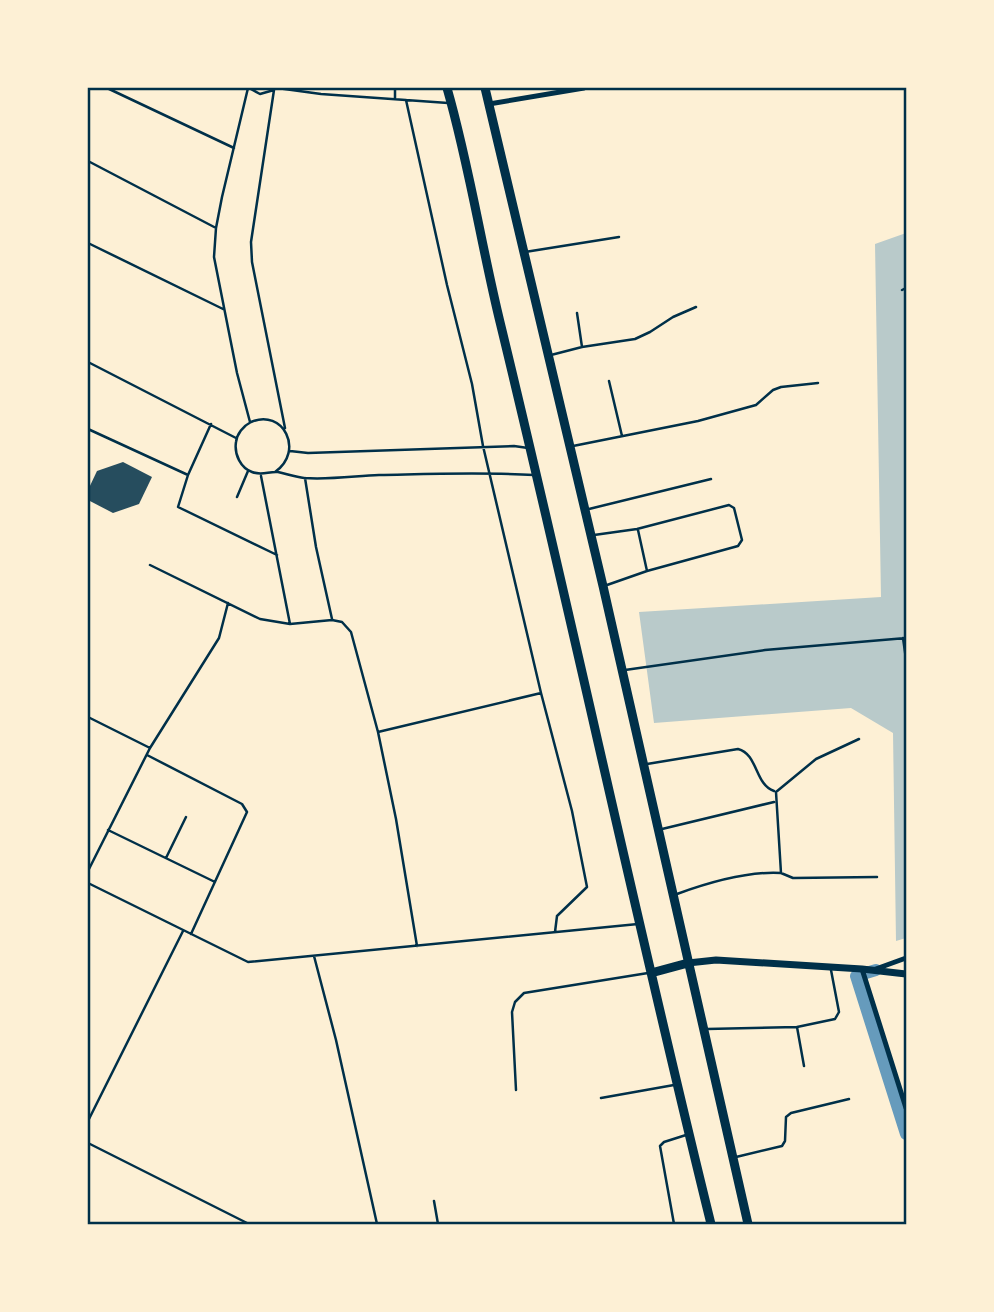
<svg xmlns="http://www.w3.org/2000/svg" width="994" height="1312" font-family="Rubik,sans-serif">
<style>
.green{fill:#b9caca}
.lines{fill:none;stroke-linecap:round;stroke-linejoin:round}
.canal{stroke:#669bbc;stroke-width:12}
.building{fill:#264d5e}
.service{stroke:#003049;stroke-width:2.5}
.minor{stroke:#003049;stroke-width:5}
.tertiary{stroke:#003049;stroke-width:7}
.primary{stroke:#003049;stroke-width:9}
.neatline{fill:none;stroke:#003049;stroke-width:2.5}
</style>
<rect width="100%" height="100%" fill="#fdf0d5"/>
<!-- green -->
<path class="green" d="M 906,233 L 906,938 L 896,941 L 893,733 L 851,708 L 654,723 L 639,612 L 881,597 L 875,244 Z"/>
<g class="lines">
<!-- canal -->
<path class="canal" d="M 876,970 L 856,976 L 906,1134"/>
</g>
<!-- building -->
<path class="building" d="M 123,462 L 152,477 L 139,504 L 113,513 L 88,500 L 88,490 L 97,471 Z"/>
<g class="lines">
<!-- service -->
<path class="service" d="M 107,88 L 234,148
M 248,88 L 222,197 L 216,228 L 214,257 L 237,373 L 250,422
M 249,88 L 260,94 L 274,90
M 277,88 L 321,94 L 448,103
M 274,90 L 251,242 L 252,262 L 285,428
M 395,99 L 395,88
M 406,100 L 447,285 L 472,384 L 483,446 L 541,693 L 572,811 L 587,887 L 557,916 L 555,932
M 88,161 L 216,228
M 88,243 L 223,309
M 525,252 L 619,237
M 902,290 L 906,288
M 577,313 L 582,347
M 551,355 L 582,347 L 635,339 L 650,332 L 673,317 L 696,307
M 88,362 L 236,438
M 609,381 L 622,436
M 211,424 L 188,475 L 178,507 L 277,555
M 88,429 L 188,475
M 573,446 L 698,421 L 756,405 L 773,390 L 781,387 L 818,383
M 290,451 L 308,453 L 514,446 L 528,448
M 275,472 C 305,451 283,408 251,422 C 243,426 237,434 236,442 C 234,455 241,468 252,472 C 262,476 269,471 278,472 C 287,474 296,477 304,478 C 329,480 355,476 379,475 C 431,474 482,472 534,475
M 261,476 L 290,624
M 305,478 L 316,547 L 332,619
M 237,497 L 248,471
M 589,509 L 711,479
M 638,530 L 647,571
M 594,535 L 637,529 L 729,505 L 734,508 L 742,540 L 738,546 L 647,571 L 607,585
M 150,565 L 260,619 L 290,624 L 332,620 L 342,622 L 351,632 L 378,732 L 541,693
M 903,638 L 906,659
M 625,670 L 765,650 L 906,638
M 88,717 L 150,748
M 378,732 L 396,819 L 417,946
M 147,755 L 242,804 L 247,812 L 191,934
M 647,764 L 738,749 C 758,754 755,785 774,791
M 662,829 L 774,802
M 108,830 L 215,882
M 166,858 L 186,817
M 88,871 L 150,748 L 219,638 L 228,603
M 781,873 L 793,878 L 877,877
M 88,883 L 248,962 L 638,924
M 677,894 C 707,883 748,871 781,873 L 776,792 L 816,759 L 859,739
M 314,956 L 336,1040 L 377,1224
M 797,1027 L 835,1019 L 839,1012 L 831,970
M 707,1029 L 797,1027 L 804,1066
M 516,1090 L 512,1012 L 515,1002 L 524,993 L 648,973
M 601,1098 L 674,1085
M 88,1121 L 183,931
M 88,1143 L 249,1224
M 736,1157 L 782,1146 L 785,1141 L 786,1117 L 791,1113 L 849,1099
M 434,1201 L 438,1224
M 674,1224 L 660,1146 L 664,1142 L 686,1135"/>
<!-- minor -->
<path class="minor" d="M 489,104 L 584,88
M 862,969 L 906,1108
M 873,970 L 906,958"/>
<!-- tertiary -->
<path class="tertiary" d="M 688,963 L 716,960 L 862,969 L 906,974"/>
<!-- primary -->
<path class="primary" d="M 447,88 C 469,164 481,244 500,322 C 573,622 637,925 711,1224
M 485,88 L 603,586 L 748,1224
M 651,973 L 688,963"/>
</g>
<!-- border -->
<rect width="994" height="1312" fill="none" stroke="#fdf0d5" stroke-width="178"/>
<rect x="89" y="89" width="816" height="1134" class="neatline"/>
</svg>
